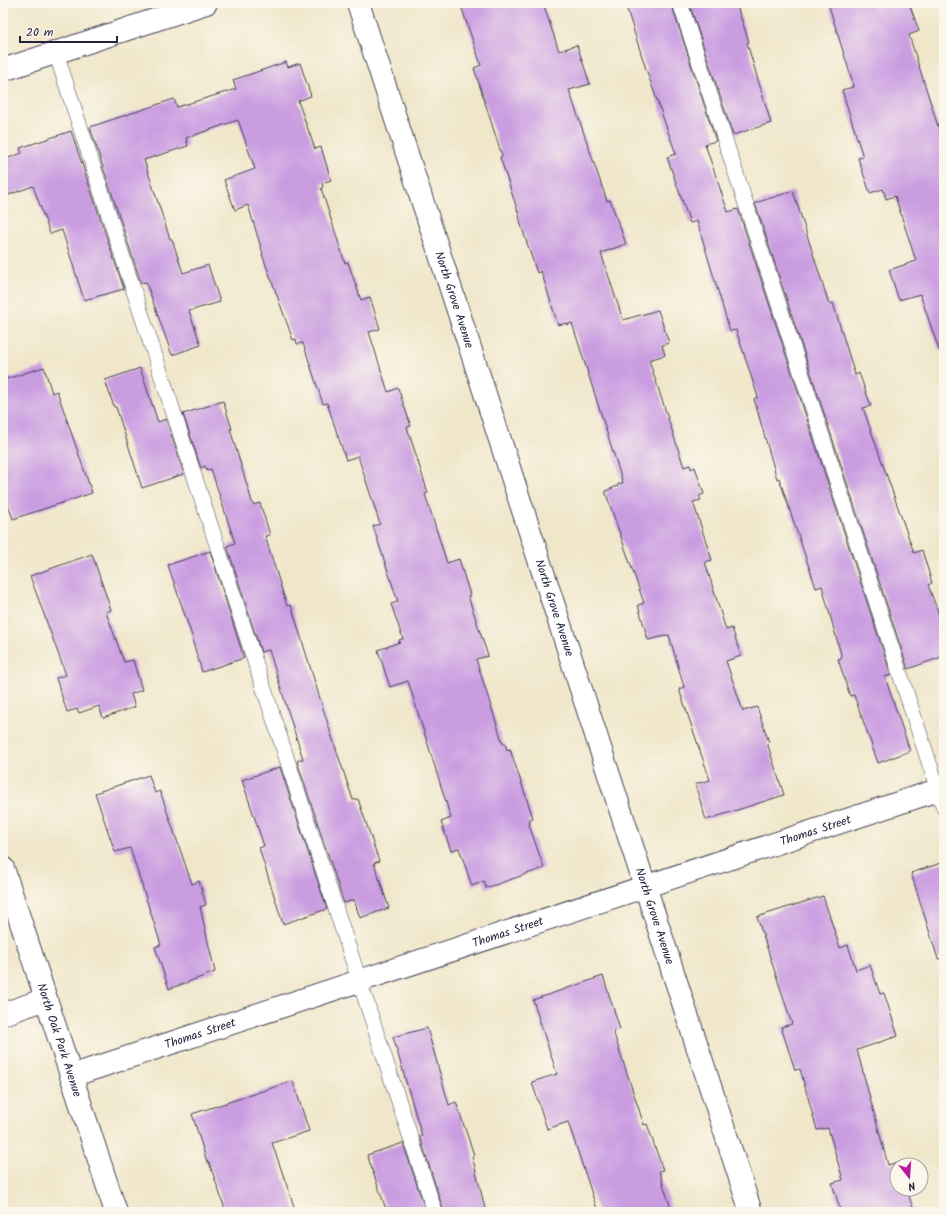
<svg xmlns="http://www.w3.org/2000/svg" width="947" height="1215" font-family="Kalam,sans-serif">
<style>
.building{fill:#ca9de1}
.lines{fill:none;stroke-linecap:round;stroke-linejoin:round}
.service-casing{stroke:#414051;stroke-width:16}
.minor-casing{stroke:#414051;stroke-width:24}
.tertiary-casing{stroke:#414051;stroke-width:24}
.service{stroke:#fff;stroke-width:15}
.minor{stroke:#fff;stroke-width:22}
.tertiary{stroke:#fff;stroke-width:22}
.labels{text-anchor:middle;stroke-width:3.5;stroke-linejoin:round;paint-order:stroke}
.street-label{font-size:12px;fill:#22223b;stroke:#fbf7ec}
</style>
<rect width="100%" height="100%" fill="#fbf7ec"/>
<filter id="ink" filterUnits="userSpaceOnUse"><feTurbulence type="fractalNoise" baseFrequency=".025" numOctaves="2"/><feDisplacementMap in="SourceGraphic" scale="8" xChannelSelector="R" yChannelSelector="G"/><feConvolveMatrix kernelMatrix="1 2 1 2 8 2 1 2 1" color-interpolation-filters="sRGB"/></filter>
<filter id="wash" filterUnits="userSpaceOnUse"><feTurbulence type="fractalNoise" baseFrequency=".012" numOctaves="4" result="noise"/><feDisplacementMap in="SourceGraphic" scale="16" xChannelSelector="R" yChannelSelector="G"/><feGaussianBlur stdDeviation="0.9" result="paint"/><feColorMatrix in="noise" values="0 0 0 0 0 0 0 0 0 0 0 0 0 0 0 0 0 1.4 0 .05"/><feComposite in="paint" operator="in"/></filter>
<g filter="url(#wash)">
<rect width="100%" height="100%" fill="#f0e7cb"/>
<g id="blocks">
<!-- building -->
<path class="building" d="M 460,3 L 543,3 L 559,51 L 577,45 L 590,84 L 569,90 L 607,201 L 610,200 L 626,244 L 601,253 L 623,320 L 658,310 L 669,343 L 662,345 L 665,355 L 649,360 L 684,467 L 690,465 L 691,469 L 695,467 L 704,494 L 699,496 L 701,500 L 693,502 L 712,560 L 705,562 L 726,630 L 732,628 L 741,656 L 726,661 L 743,711 L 757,707 L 769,742 L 767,743 L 784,795 L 706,820 L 695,784 L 710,780 L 679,689 L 684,687 L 669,635 L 648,640 L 638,605 L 644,603 L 605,491 L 618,486 L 618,484 L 623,483 L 572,323 L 567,325 L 567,323 L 558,325 L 541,271 L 537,273 L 521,225 L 519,215 L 500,157 L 502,156 L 474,68 L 481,65 Z
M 625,3 L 671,3 L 716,141 L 705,144 L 728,212 L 738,209 L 891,675 L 885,677 L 910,751 L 878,763 L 854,695 L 850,696 L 838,659 L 842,658 L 822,586 L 816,588 L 779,478 L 777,479 L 754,399 L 758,397 L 736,330 L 730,331 L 697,221 L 690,223 L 667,157 L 676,154 L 646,69 Z
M 689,3 L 736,3 L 749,42 L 747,43 L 771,123 L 733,135 Z
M 828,3 L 909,3 L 919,31 L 909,35 L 944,145 L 944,349 L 939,350 L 920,294 L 899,300 L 889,270 L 916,261 L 895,196 L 886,199 L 883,189 L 870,193 L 858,158 L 863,157 L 842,90 L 853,87 L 852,80 Z
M 286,62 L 288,67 L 300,63 L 311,96 L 298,101 L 315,149 L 321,147 L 331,180 L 322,183 L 323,187 L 321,188 L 345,263 L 348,262 L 361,300 L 370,297 L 380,329 L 369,332 L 388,392 L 398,388 L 411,426 L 407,427 L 428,493 L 425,494 L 447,563 L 459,559 L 470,595 L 468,596 L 488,656 L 476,659 L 503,744 L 505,743 L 507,750 L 510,749 L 533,818 L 529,820 L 530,824 L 529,825 L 544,868 L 486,888 L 484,881 L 472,886 L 459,848 L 451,851 L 441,822 L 451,818 L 408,681 L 390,687 L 378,650 L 400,642 L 399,640 L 403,639 L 391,604 L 398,602 L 373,526 L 380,524 L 358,456 L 346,460 L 327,403 L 323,404 L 303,343 L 297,344 L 296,339 L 293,340 L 262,254 L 263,254 L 248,205 L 235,210 L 224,180 L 255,169 L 238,120 L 186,138 L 188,146 L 144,160 L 170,239 L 172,239 L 183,273 L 208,265 L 220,302 L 189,311 L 201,345 L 172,355 L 146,282 L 141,283 L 90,127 L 174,99 L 177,107 L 236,89 L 233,80 Z
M 71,131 L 124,289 L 84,300 L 62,230 L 50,234 L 33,186 L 3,197 L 3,160 L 22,153 L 20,148 Z
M 793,191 L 829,304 L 833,303 L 855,375 L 859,373 L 871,406 L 863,408 L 914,553 L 922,550 L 932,583 L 928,585 L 944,628 L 944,656 L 908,669 L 755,203 Z
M 44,367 L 52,393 L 57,391 L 92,493 L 13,519 L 3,490 L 3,380 Z
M 140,368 L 158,422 L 166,419 L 184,474 L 142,488 L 116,407 L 114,407 L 105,380 Z
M 223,401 L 232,429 L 230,429 L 253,505 L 260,503 L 270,535 L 265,536 L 287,606 L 291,605 L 330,731 L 353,800 L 358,799 L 379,861 L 374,863 L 389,908 L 360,918 L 354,900 L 344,903 L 297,761 L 303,759 L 269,650 L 261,652 L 227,546 L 235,543 L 211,469 L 207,470 L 205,466 L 201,468 L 183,414 Z
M 210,551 L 244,658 L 202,672 L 192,639 L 193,639 L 168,565 Z
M 92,554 L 111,610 L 106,612 L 124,662 L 133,660 L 142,690 L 131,694 L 135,707 L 103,718 L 99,706 L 79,713 L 77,709 L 67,712 L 56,678 L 66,675 L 30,576 Z
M 280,767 L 327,909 L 283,924 L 259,848 L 264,846 L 242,780 Z
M 149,775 L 155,793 L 160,791 L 192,884 L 199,881 L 206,905 L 200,907 L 215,972 L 169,989 L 155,947 L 161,945 L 130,848 L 115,852 L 95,793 Z
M 944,862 L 944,958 L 938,959 L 911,873 Z
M 823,896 L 840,948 L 848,945 L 856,970 L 870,965 L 880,994 L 884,993 L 898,1036 L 857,1050 L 888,1165 L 898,1162 L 899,1165 L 897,1165 L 897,1189 L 907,1189 L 914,1212 L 841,1212 L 832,1183 L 843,1180 L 828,1128 L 817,1130 L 800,1069 L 795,1070 L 781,1027 L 792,1024 L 757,917 Z
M 603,976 L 620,1029 L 613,1031 L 644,1125 L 647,1124 L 663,1170 L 659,1171 L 672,1212 L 598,1212 L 568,1122 L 547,1129 L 532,1082 L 557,1074 L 533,1000 Z
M 427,1028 L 449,1105 L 456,1102 L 474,1155 L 472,1156 L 486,1212 L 444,1212 L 420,1137 L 422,1136 L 393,1037 Z
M 293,1081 L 309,1131 L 272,1143 L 296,1212 L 226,1212 L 209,1162 L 207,1162 L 192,1114 Z
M 403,1143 L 426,1212 L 387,1212 L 367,1155 Z"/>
</g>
</g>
<g filter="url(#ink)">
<use href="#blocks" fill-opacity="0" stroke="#414051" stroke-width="1"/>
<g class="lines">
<defs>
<path id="service" d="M 680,3 L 944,808
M 56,53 L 435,1212"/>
<g id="minor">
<path id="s1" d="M 358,3 L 751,1212"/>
<path d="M 3,1014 L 46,999"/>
<path id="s2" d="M 71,1076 L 944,788"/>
</g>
<g id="tertiary">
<path d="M 3,70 L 206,3"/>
<path id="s3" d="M 3,868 L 116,1212"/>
</g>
</defs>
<!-- service casing -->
<use href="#service" class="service-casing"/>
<!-- minor casing -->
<use href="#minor" class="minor-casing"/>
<!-- tertiary casing -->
<use href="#tertiary" class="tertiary-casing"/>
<!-- service -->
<use href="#service" class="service"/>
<!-- minor -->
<use href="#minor" class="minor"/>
<!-- tertiary -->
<use href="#tertiary" class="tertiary"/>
</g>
</g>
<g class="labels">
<!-- street labels -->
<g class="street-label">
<text dy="4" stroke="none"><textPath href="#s1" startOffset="312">North Grove Avenue</textPath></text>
<text dy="4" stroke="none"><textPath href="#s1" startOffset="636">North Grove Avenue</textPath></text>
<text dy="4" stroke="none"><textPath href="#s2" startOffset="784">Thomas Street</textPath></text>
<text dy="4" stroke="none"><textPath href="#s1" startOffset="960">North Grove Avenue</textPath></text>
<text dy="4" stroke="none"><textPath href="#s2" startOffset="460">Thomas Street</textPath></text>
<text dy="4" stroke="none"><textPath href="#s2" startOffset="136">Thomas Street</textPath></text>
<text dy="4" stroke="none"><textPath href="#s3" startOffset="181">North Oak Park Avenue</textPath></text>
</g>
</g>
<!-- margin -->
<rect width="947" height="1215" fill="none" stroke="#fbf7ec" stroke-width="16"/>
<!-- north arrow -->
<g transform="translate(909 1177) rotate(163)"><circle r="19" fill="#fbf7ec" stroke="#a4a2a5"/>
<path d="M0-3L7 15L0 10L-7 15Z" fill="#b5179e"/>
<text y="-6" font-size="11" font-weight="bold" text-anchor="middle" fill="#22223b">N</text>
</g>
<!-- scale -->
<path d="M20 36v6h97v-6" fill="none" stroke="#22223b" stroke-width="2"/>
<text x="26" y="36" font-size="12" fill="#22223b" stroke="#fbf7ec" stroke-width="3" paint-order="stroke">20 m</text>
</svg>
